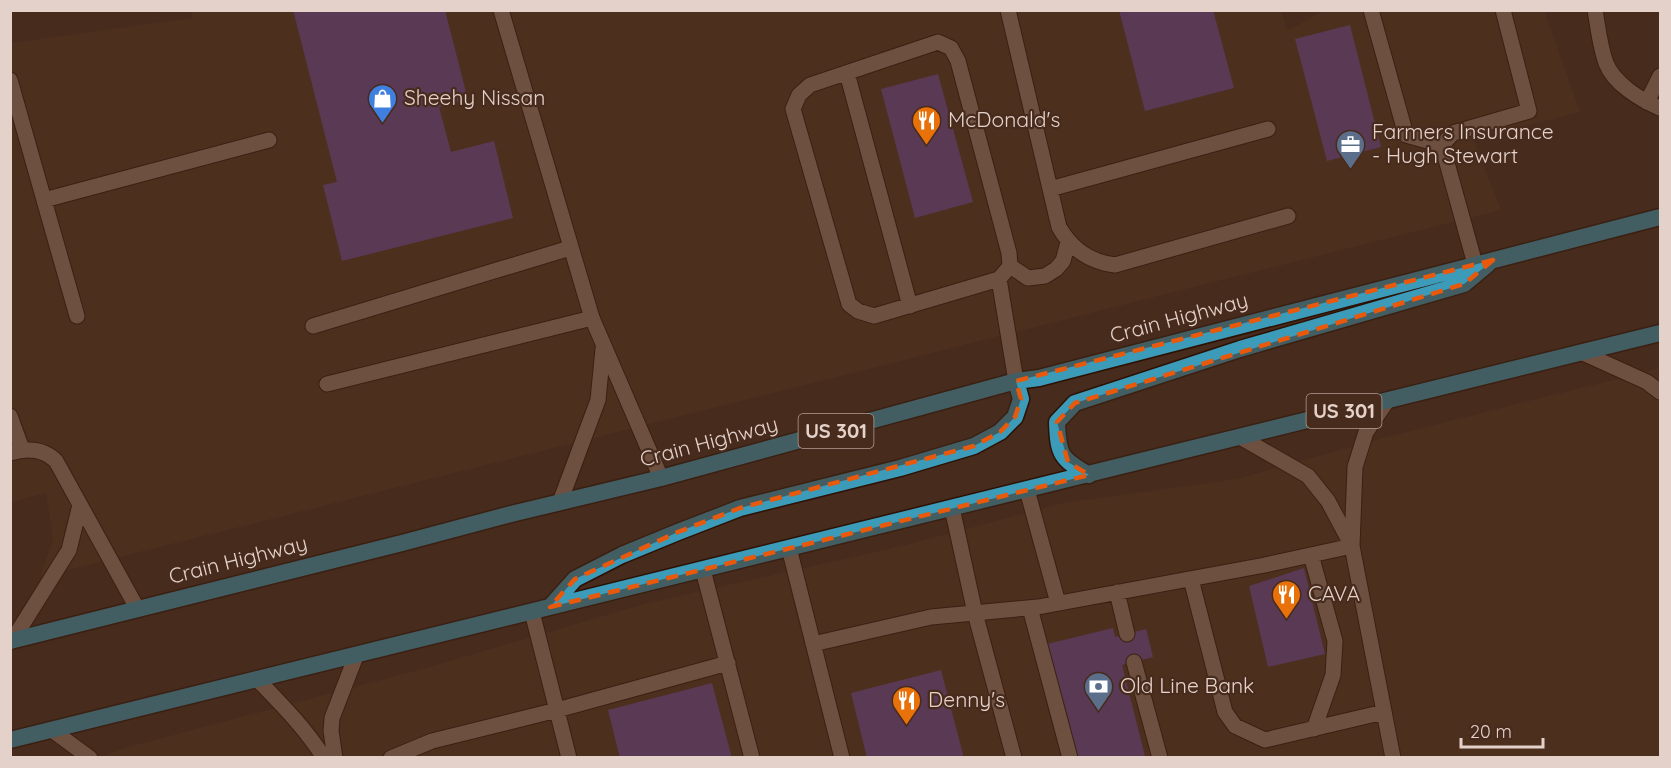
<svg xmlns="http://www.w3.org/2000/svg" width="1671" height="768" font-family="Quicksand,sans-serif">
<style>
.built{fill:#553321}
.building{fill:#6f4a95}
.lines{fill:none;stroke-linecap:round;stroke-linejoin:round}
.service-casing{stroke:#2c1205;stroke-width:17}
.minor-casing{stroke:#2c1205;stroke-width:17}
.trunk-casing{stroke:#2c1205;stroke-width:19}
.service{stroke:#9d7c6c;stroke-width:15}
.minor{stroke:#9d7c6c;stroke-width:15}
.trunk{stroke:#3c9bb9;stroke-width:16}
.marked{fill:none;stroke:#e8590c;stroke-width:4.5;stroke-dasharray:12 8;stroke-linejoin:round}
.labels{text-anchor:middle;stroke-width:4.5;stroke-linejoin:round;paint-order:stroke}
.shield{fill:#472b1d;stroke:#b59f95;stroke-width:1.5}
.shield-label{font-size:20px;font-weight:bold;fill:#e4d1c9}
.poi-label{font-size:21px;fill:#e4d1c9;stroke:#472b1d;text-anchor:start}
.street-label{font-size:21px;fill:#e4d1c9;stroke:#472b1d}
</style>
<rect width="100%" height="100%" fill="#472b1d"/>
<!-- built -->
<path class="built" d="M 192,10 L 1281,10 L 1287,31 L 1323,11 L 1544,10 L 1580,112 L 1473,139 L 1501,210 L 40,577 L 53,539 L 46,493 L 11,502 L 11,43 L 192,18 Z
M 1660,368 L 1660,757 L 97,758 L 125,748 L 433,666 L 644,604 L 902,546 L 1064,503 L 1237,479 L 1383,438 Z"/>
<!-- building -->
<path class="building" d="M 293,10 L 445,10 L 468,100 L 439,107 L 451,152 L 494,141 L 513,218 L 342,261 L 323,185 L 337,182 Z
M 1119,10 L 1213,10 L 1234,88 L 1145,111 Z
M 1350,25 L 1381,147 L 1327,161 L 1295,39 Z
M 938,74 L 973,202 L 915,218 L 881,89 Z
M 1304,568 L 1325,654 L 1268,667 L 1249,586 Z
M 1113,628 L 1115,637 L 1146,629 L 1153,657 L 1122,665 L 1145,756 L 1076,758 L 1047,644 Z
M 941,670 L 964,758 L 867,758 L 851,693 Z
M 712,683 L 732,758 L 620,758 L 608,710 Z"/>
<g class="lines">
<defs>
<path id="service" d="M 1008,10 L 1059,227 C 1072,250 1090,262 1115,265 L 1288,216
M 1371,10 L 1406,135 L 1442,145
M 1595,10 C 1598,27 1600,47 1606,63 C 1614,84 1641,100 1660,108
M 847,73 L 910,306
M 10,80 L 44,200 L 269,140
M 1050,189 L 1268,129
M 44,200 L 77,316
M 1475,264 L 1442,145 L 1453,133 L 1529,111 L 1503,10
M 1010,266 L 1028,278 L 1045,276 L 1056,269 L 1063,261 L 1068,242
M 999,279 L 1010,266 L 1009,253 L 958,61 L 951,48 L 938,42 L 810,85 L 799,95 L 793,109 L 849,304 L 858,311 L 874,316 L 999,279 L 1016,381
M 313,326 L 570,248
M 327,384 L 592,318
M 1387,401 L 1366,432 L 1355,467 L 1352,546 L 1393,758
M 10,416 L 22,449
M 1240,437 L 1308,476 L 1328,501 L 1352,546
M 10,453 C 27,448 44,449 56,461 L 137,608
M 1027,490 L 1058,603
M 789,548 L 842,758
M 1311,555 L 1335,641 L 1333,675 L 1314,729
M 703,570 L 752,758
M 1191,579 L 1225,712 L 1235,726 L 1265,740 L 1384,712
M 1117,592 L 1127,634
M 1030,608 L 1070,758
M 532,612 L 569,758
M 12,641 L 69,550 L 80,505
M 813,644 L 931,617 L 1038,607 L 1265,565 L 1352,546
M 1134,662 L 1160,758
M 258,680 C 282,705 306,729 324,758
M 52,730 L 90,758
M 335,758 L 331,731 L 332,718 L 356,656
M 391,758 L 432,741 L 557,710 L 728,663"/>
<path id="minor" d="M 501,10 L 592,318 L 661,478
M 1647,102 L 1660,76
M 1583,353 L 1647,382 L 1660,392
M 560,502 L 598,400 L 603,349
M 952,508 L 975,613 L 1014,758"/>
<path id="trunk" d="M 1089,475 C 1061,459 1058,455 1057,422 L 1075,403 L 1240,349 L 1464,284 L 1488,264
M 550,607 L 575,579 L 622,555 L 678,532 L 740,508 L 900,468 L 974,446 L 1000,432 L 1015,417 L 1021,399 L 1016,381
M 10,641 L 402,543 L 511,514 L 661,478 L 1016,381 L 1039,378 L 1660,217
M 10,740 L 1660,333"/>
</defs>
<!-- service casing -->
<use href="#service" class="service-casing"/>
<!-- minor casing -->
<use href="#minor" class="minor-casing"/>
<!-- trunk casing -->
<use href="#trunk" class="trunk-casing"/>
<!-- service -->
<use href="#service" class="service"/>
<!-- minor -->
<use href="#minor" class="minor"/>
<!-- trunk -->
<use href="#trunk" class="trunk"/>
</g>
<!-- marked area -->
<path d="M0 0H1671V768H0ZM 1493,260 L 1464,284 L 1075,403 L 1057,422 L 1068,462 L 1089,475 L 550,607 L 575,579 L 678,532 L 740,508 L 974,446 L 1000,432 L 1015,417 L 1021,399 L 1016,381 Z" fill="#472b1d" fill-opacity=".55" fill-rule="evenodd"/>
<path class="marked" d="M 1493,260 L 1464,284 L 1075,403 L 1057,422 L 1068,462 L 1089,475 L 550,607 L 575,579 L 678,532 L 740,508 L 974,446 L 1000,432 L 1015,417 L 1021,399 L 1016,381 Z"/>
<!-- icons -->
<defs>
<symbol id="shop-pin" viewBox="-11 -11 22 30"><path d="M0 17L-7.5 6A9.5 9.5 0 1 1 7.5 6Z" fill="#3f7fe0" stroke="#472b1d"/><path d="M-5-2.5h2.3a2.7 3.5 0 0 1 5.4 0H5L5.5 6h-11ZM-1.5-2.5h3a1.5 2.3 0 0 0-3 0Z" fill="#fff"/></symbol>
<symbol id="restaurant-pin" viewBox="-11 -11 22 30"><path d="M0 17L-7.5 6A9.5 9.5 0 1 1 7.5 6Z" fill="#e8710a" stroke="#472b1d"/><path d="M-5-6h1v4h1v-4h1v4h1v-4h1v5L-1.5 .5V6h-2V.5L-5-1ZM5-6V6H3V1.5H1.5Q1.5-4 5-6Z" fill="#fff"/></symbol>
<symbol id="office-pin" viewBox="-11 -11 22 30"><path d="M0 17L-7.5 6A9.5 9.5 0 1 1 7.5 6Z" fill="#5c6f8a" stroke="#472b1d"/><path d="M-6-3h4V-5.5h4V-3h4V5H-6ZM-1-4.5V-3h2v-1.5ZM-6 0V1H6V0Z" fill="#fff"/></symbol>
<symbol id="bank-pin" viewBox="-11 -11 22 30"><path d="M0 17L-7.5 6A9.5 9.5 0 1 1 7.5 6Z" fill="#5c6f8a" stroke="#472b1d"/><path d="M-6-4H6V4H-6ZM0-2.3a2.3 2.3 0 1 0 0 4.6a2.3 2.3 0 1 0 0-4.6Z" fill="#fff"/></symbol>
</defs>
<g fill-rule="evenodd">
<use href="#shop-pin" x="366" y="82" width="33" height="45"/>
<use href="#restaurant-pin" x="910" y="104" width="33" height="45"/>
<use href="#office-pin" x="1334" y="128" width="33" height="45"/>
<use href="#restaurant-pin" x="1270" y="578" width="33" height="45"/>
<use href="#bank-pin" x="1082" y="670" width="33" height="45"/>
<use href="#restaurant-pin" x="890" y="684" width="33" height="45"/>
</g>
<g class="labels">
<!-- shield labels -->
<g class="shield">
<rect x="1306.5" y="394" width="75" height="34" rx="4.5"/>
<rect x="798.5" y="414" width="75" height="34" rx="4.5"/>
</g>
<g class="shield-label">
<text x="1344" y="418">US 301</text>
<text x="836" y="438">US 301</text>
</g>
<!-- poi labels -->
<g class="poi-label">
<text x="404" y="105">Sheehy Nissan</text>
<text x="948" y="127">McDonald's</text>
<text x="1372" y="139">Farmers Insurance<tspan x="1372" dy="24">- Hugh Stewart</tspan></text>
<text x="1308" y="601">CAVA</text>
<text x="1120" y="693">Old Line Bank</text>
<text x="928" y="707">Denny's</text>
</g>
<!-- street labels -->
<g class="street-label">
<text transform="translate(1179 318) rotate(-15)" y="7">Crain Highway</text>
<text transform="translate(709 442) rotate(-15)" y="7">Crain Highway</text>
<text transform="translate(238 560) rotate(-14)" y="7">Crain Highway</text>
</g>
</g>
<!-- border -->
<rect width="1671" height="768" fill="none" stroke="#e4d1c9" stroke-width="24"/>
<!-- scale -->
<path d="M1461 738v9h82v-9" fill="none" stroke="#e4d1c9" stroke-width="3"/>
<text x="1470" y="738" font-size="18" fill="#e4d1c9" stroke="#472b1d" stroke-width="4.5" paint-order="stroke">20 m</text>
</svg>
